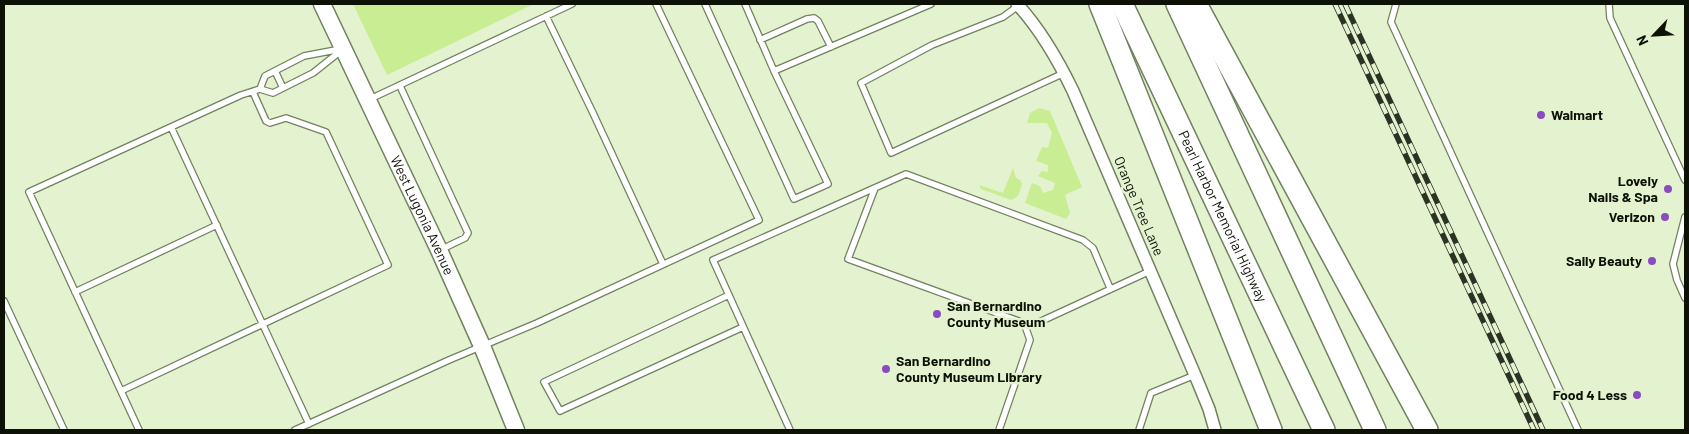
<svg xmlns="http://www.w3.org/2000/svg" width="1689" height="434" font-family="Barlow,sans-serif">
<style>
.green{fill:#c9ed93}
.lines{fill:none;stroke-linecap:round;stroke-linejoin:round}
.lane-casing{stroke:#728060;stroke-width:8}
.street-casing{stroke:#728060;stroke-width:14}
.secondary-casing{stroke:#728060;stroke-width:19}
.highway-casing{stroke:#728060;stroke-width:24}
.lane{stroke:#fff;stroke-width:5.5}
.street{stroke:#fff;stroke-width:11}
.secondary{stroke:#fff;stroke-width:16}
.highway{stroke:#fff;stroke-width:21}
.rail-casing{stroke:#2d3324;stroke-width:5.5}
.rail{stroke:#e3f3cf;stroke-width:4;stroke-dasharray:11;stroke-linecap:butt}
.poi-dot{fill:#8b4bc0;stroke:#e3f3cf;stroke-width:2}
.labels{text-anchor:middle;stroke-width:5;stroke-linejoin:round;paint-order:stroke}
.poi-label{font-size:14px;font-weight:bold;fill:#0d1106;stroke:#e3f3cf;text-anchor:end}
.street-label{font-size:14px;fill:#0d1106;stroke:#e3f3cf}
</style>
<rect width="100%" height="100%" fill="#e3f3cf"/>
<!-- green -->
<path class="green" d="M 353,4 L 534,4 L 387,75 Z
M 1039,108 L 1050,111 L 1082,187 L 1065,195 L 1070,213 L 1066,219 L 1025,203 L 1032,183 L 1040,186 L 1043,193 L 1053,190 L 1055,183 L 1038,176 L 1042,171 L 1048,172 L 1048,165 L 1036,161 L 1042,147 L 1048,148 L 1052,133 L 1047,123 L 1027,123 L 1030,113 Z
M 1013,168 L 1016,178 L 1020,180 L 1022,184 L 1018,196 L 1011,200 L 981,189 L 979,185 L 1003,193 Z"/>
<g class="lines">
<defs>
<path id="lane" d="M 705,4 L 794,199 L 828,184 L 774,71 L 931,4
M 745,4 L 774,71
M 1396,4 L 1391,22 L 1578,430
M 1609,4 L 1610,18 L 1685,180
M 1018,6 L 1003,17 L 932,45 L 861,83 L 891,153 L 1064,73
M 546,16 L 593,113 L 663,264
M 760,40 L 807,19 L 814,18 L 818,21 L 831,47
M 275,71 L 283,88
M 400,86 L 468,233 L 465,238 L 440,250
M 260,89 L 265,76 L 304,56 L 341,49
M 368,100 L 572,4
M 171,127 L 309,424
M 875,188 L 848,259 L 1024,323 L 1035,324 L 1150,271
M 1685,217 L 1673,264 L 1677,280 L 1685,298
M 75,292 L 217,225
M 729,295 L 544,382 L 560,411 L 743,327
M 4,301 L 64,430
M 121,391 L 388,265 L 326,132 L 286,118 L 270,123 L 266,121 L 253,92
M 139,430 L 29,192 L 241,95 L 260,89 L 273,93 L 313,73 L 342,50
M 295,430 L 449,360 L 537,323 L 759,220 L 656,4
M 790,430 L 713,260 L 906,174 L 1083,240 L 1093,248 L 1110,288
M 999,430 L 1030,340 L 1024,323
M 1139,430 L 1151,393 L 1195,375"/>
<path id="street" d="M 1017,4 C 1041,30 1058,60 1073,91 L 1195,375 L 1209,409 L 1215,430"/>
<g id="secondary">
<path id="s1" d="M 322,4 L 439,250 L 482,346 L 516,430"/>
</g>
<g id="highway">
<path d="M 1100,4 L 1271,430"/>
<path id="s2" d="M 1122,4 L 1324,430"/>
<path d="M 1177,4 L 1375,430"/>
<path d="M 1196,4 L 1427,430"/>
</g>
</defs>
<!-- lane casing -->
<use href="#lane" class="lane-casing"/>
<!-- street casing -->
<use href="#street" class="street-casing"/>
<!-- secondary casing -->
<use href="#secondary" class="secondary-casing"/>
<!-- highway casing -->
<use href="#highway" class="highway-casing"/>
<!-- lane -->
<use href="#lane" class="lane"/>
<!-- street -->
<use href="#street" class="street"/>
<!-- secondary -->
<use href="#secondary" class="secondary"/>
<!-- highway -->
<use href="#highway" class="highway"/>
<defs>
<path id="rail" d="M 1335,4 L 1534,430
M 1345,4 L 1543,430"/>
</defs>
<!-- rail casing -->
<use href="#rail" class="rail-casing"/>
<!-- rail -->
<use href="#rail" class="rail"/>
</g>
<!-- markers -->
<g class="poi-dot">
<circle cx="1541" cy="115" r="5"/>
<circle cx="1668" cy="189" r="5"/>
<circle cx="1665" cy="217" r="5"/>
<circle cx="1652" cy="261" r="5"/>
<circle cx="937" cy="314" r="5"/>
<circle cx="886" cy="369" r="5"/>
<circle cx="1637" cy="395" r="5"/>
</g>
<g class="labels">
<!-- poi labels -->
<g class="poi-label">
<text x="1551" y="120" text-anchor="start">Walmart</text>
<text x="1658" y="186">Lovely<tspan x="1658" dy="16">Nails &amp; Spa</tspan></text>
<text x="1655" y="222">Verizon</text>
<text x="1642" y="266">Sally Beauty</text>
<text x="947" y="311" text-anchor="start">San Bernardino<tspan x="947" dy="16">County Museum</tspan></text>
<text x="896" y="366" text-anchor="start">San Bernardino<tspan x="896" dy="16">County Museum Library</tspan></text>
<text x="1627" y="400">Food 4 Less</text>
</g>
<!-- street labels -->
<g class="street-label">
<text transform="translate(1139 206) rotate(67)" y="5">Orange Tree Lane</text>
<text dy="5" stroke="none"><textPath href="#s1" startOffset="234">West Lugonia Avenue</textPath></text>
<text dy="5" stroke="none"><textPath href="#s2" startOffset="235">Pearl Harbor Memorial Highway</textPath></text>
</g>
</g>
<!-- border -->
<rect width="1689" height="434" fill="none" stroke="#0d1106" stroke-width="10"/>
<!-- north arrow -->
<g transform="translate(1654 35) rotate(245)" stroke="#e3f3cf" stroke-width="4" paint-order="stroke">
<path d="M0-4L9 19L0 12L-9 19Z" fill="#0d1106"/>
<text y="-8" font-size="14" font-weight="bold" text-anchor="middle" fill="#0d1106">N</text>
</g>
</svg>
